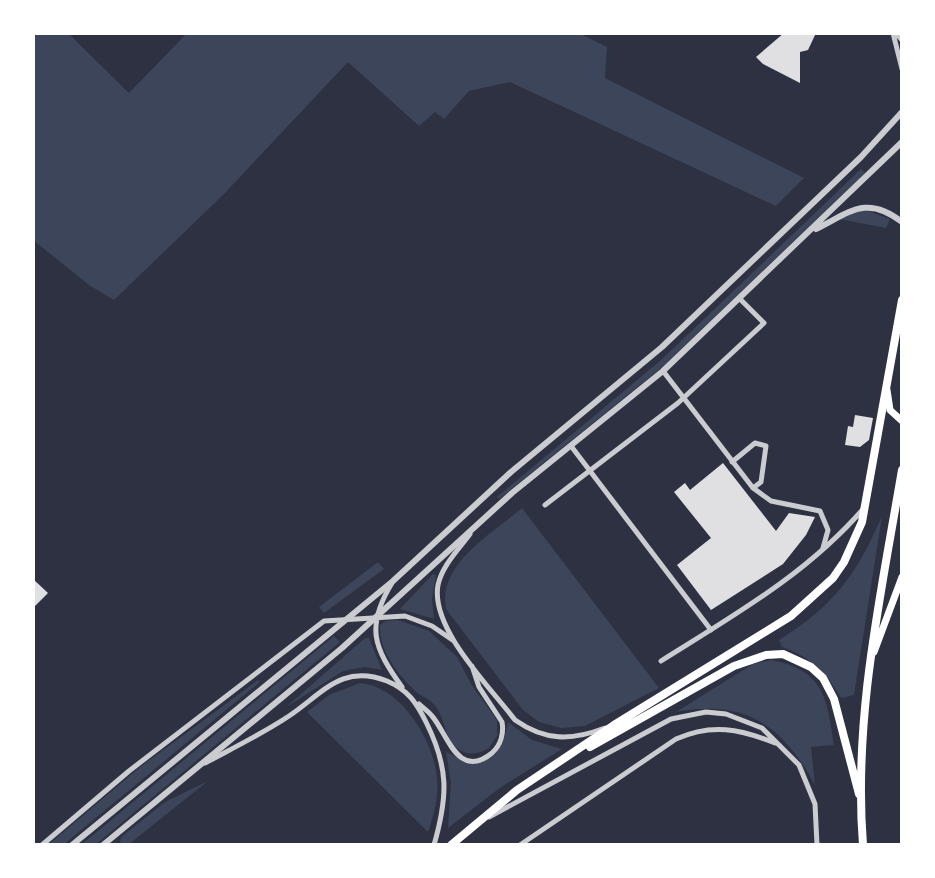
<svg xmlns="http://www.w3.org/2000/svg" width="935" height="878" font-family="'IBM Plex Sans',sans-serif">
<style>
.green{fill:#3c4559}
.building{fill:#e0e0e3}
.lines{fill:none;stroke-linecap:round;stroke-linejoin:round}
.minor{stroke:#caccd0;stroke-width:5}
.tertiary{stroke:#caccd0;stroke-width:6}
.secondary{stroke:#fff;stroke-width:7}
.primary{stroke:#fff;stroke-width:8}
</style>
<rect width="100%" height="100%" fill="#2d3142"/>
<!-- green -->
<path class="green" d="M 33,33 L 68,33 L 129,93 L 187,33 L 579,33 L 607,47 L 605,78 L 804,178 L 776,206 L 510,82 L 469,91 L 444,119 L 435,112 L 419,126 L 348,62 L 224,194 L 114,300 L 89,285 L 33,240 Z
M 861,169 L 865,173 L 662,367 L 499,499 L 497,497 L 661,360 Z
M 868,211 L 890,219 L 886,228 L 839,219 L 857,212 Z
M 522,508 L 659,688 L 585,726 L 561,728 L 539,722 L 523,710 L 446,609 C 437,564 492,534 522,508 Z
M 882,516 L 854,695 L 841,698 C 826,672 811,657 782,647 L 779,640 C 833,607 857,574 882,516 Z
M 378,562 L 384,569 L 324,613 L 319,607 Z
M 433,574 L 436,575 L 432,599 L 434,619 L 400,609 Z
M 398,620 L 429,631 L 457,657 L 471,684 L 497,720 L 497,736 L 489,748 C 480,754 468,756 458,749 C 445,740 445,719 436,707 C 430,698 421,697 415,691 C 397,673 379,651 380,625 L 386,621 Z
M 334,636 L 340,642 L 95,845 L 81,845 Z
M 365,638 L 369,638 L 382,670 L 365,667 L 343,671 L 285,708 Z
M 771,660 C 824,670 827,698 834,745 L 811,747 L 815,785 C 782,725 746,699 676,712 L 753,664 Z
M 258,680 L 260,682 L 63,845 L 48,845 L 139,768 Z
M 360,683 C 401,686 434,741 437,778 C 439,797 434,815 428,832 L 307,712 L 329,695 Z
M 508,722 L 532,740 L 562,749 L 501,787 L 448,828 L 451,783 L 446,752 C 483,769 500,764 508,722 Z
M 208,781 L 128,845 L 120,844 L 121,837 L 165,802 Z"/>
<!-- building -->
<path class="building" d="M 784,33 L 816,33 L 808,50 L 800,52 L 800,83 L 763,64 L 756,57 Z
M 855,415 L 873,418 L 869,440 L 860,447 L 845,445 L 848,426 L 853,427 Z
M 723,463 L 776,531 L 789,513 L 815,517 L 806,535 L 783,564 L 711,610 L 677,565 L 711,538 L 674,492 L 685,483 L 690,490 Z
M 33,579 L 48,593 L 33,608 Z"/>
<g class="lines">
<!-- minor -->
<path class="minor" d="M 893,33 L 902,69
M 896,33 L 902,40
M 663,371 L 753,488 L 761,482 L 766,446 L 755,443 L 732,462
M 571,446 L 711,630
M 753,488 L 771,501 L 820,511 L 828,530 L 823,548
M 545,505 L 678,403 L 764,323 L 740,299
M 470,534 C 458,550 442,566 438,585 C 430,628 490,687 515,720 C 545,741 571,741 605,728
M 392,583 C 365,627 374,648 402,687
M 661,661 C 734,615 807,574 864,508
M 419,704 C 423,708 428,711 432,716 C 447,733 458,781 492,753 C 501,745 504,733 502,722 L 479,687 L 472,666
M 205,763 C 233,748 262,734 289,716 C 322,694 342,663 387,681 C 408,690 416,702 426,722 C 449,768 448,796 434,845
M 489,817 L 671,719 L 706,712 L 726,714 L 762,728 L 799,765 L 815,804 L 817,845
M 42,845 L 129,771 L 324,621 L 405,616 L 432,626 L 454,641
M 520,845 L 676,739 C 712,723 740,729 775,743"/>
<!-- tertiary -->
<path class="tertiary" d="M 816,229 C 849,213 866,194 902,222
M 72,845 L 393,581 L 511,472 L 662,347 L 861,157 L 902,112
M 103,845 L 342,648 L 512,493 L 663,371 L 902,142"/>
<!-- secondary -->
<path class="secondary" d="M 887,390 L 890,410 L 902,421
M 874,652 L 902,577"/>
<!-- primary -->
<path class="primary" d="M 590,747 L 734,666 L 766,655 L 783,654 L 811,667 L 823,678 L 834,699 L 859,794
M 451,845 L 517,790 L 614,725 L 791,616 L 833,578 L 844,562 L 862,522 L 902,300
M 863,845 C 853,718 881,594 902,470"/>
</g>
<!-- border -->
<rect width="935" height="878" fill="none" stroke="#ffffff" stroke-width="70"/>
</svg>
